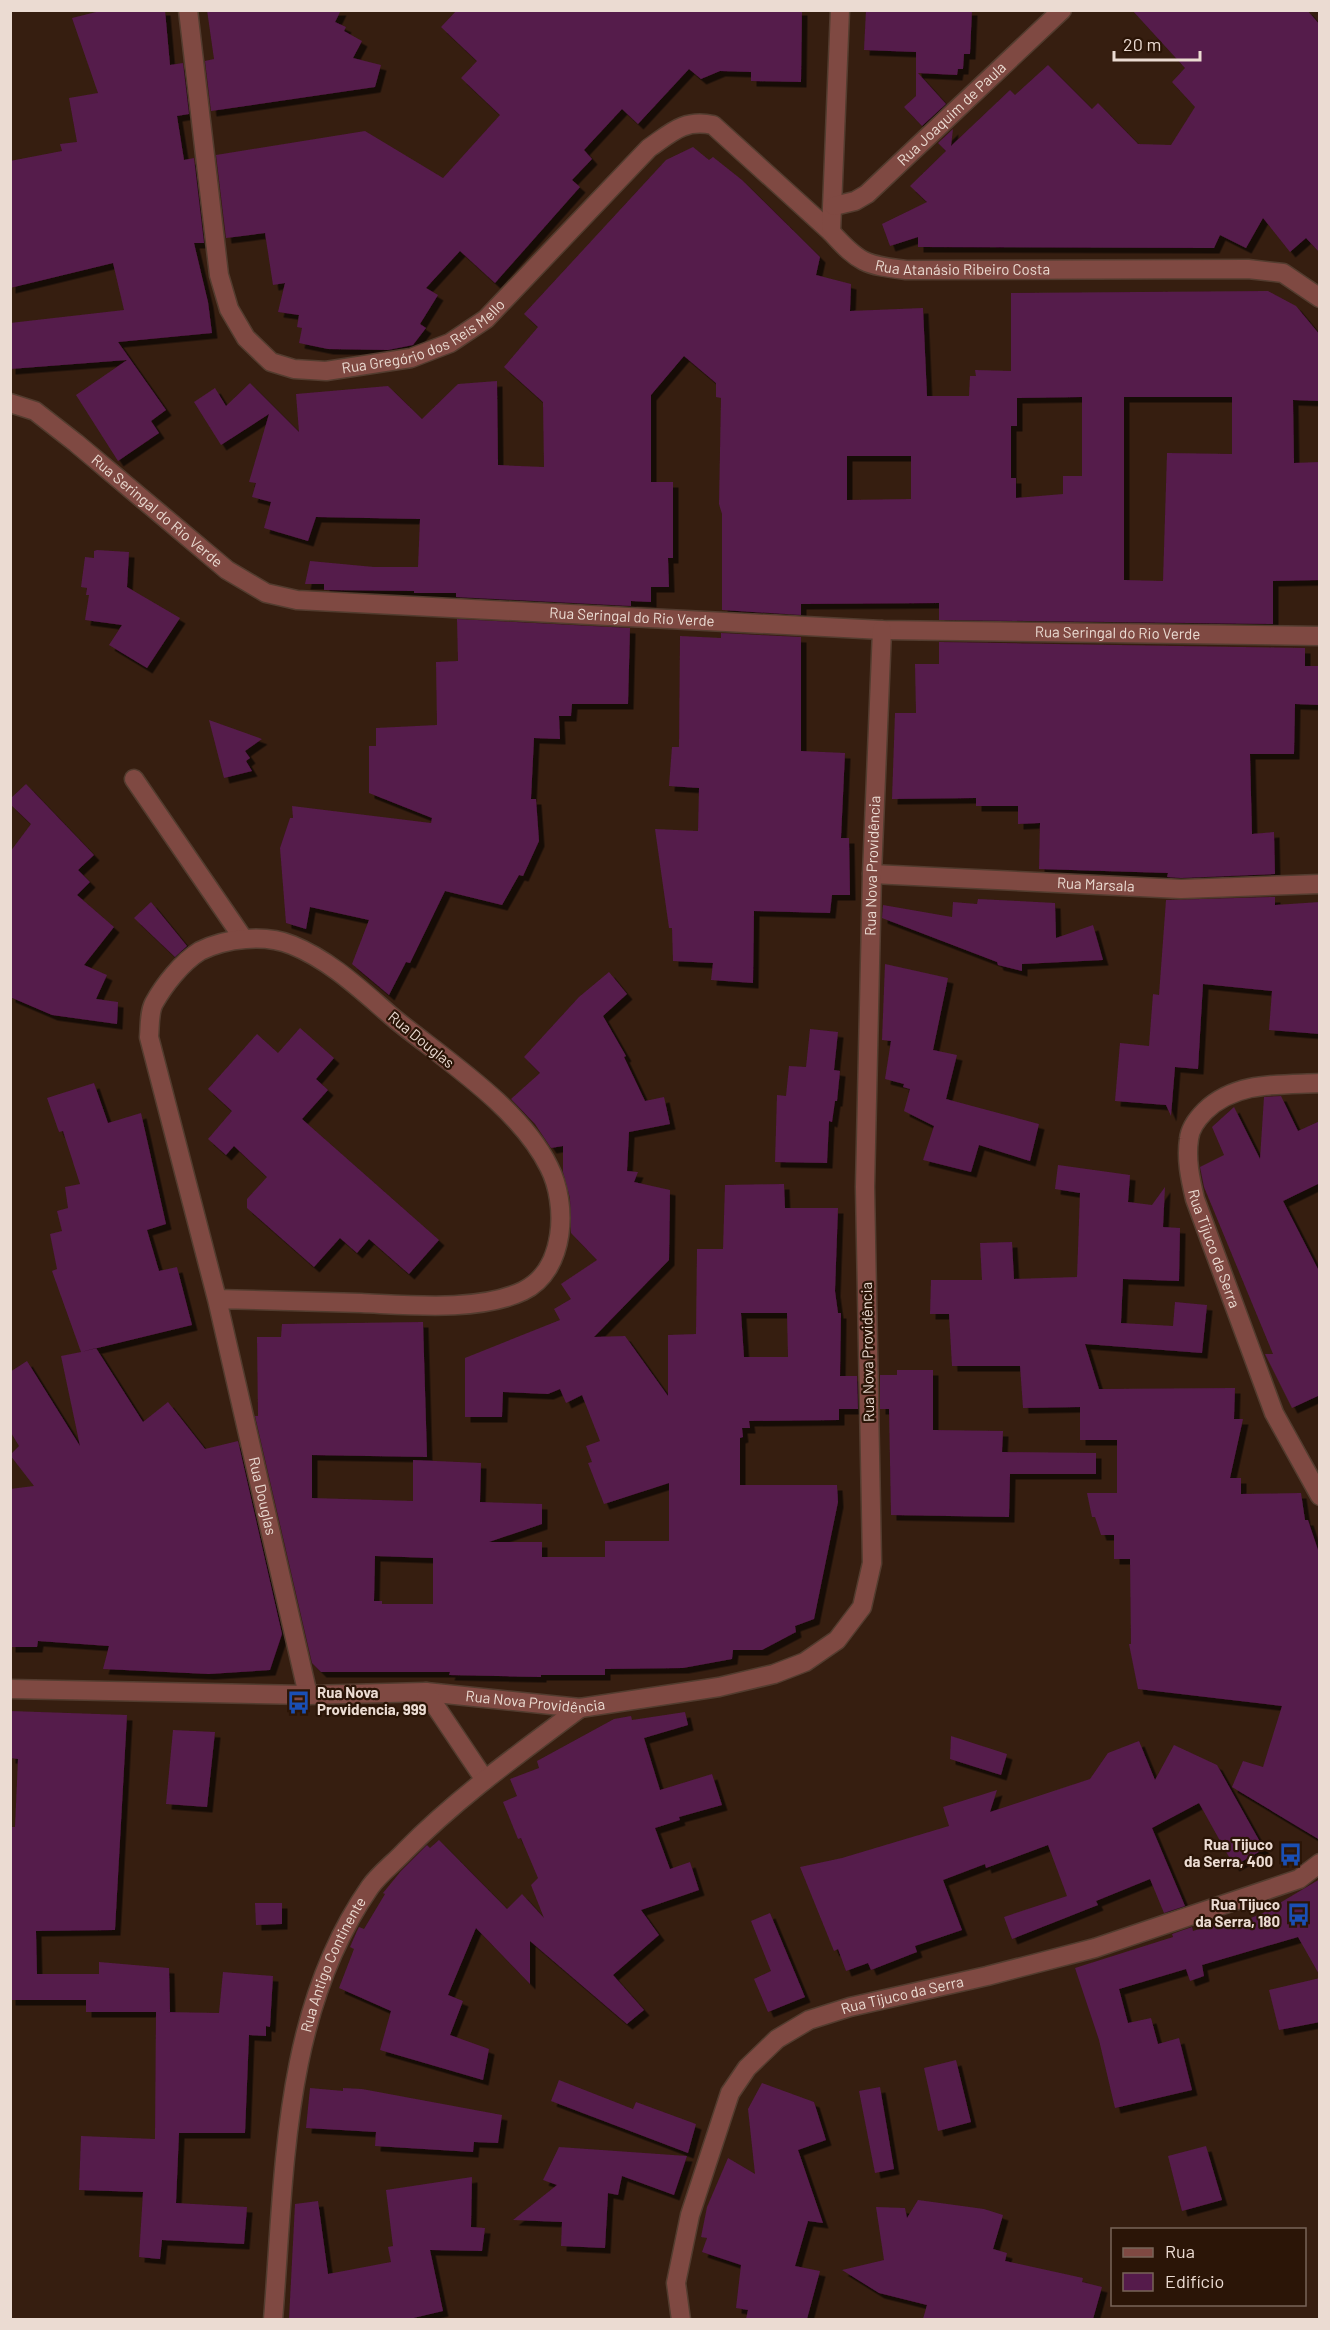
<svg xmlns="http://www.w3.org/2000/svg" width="1330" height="2330" font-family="Barlow,sans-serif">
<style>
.building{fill:#551b4b;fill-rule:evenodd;filter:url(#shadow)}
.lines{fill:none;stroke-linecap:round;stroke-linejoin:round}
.minor-casing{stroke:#533c2f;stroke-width:21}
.minor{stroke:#7f4942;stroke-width:18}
.labels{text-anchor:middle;stroke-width:4.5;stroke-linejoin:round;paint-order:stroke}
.street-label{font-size:15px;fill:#ebdbd2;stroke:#2b1507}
.poi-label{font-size:15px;font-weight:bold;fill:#ebdbd2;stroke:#2b1507;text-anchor:end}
</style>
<defs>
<filter id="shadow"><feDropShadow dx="5.5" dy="5.5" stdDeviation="0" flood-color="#0009"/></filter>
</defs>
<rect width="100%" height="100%" fill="#361e10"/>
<!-- building -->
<path class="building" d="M 104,10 L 165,10 L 170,65 L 183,63 L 189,114 L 177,116 L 184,160 L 194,158 L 204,243 L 194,243 L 208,302 L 212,333 L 118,342 L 166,410 L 151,421 L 159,433 L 118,461 L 76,395 L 127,360 L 10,369 L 10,323 L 124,310 L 113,263 L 10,288 L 10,161 L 62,151 L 60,144 L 77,142 L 69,98 L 98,93 L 72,18 Z
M 207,10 L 341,10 L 335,22 L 346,27 L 344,31 L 362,41 L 353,58 L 381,65 L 375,87 L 211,111 L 205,61 L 214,59 Z
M 457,10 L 802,10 L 801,82 L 751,81 L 751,72 L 720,71 L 701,79 L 689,69 L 638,124 L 622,109 L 584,150 L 592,159 L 572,180 L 580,187 L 495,283 L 460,251 L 426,288 L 438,295 L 420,324 L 426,328 L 413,345 L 388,350 L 328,349 L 299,343 L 302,328 L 297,327 L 299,315 L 278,312 L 285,283 L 273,285 L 265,233 L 226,238 L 216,155 L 365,131 L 443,178 L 500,115 L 461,78 L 477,61 L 441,27 Z
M 866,10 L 972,10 L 970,54 L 964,54 L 963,69 L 958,69 L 957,75 L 918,73 L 946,104 L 922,126 L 904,107 L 916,96 L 916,52 L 864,50 Z
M 1132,10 L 1307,10 L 1320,25 L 1320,253 L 1306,238 L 1290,252 L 1263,218 L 1246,248 L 1220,235 L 1214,248 L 918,247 L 918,237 L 890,246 L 882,224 L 927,202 L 910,186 L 946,151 L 938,143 L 953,129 L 951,146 L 1010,90 L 1015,95 L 1048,65 L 1092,109 L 1098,103 L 1138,144 L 1171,145 L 1195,107 L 1172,82 L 1185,68 Z
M 693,147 L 709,160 L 713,157 L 742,180 L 820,257 L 816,275 L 851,284 L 850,311 L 923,308 L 927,396 L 969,396 L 970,376 L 976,376 L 975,370 L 1011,371 L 1011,293 L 1268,291 L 1296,306 L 1320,335 L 1320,401 L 1293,400 L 1294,463 L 1320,462 L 1320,580 L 1273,581 L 1273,624 L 939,620 L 939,603 L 801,604 L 801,615 L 722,610 L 722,514 L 719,504 L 721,398 L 716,397 L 716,383 L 684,356 L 651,395 L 651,482 L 673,482 L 673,558 L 668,558 L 669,587 L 651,587 L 651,602 L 631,601 L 631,606 L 456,597 L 456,593 L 414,593 L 414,591 L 324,590 L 324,584 L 305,584 L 310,561 L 374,567 L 418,567 L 420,519 L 316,517 L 308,541 L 264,528 L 271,502 L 252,497 L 256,483 L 249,482 L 269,414 L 221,445 L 194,402 L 215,388 L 226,406 L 250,383 L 299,432 L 296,394 L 388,386 L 422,419 L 458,384 L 497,381 L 498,465 L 544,467 L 543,402 L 504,367 L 538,327 L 524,314 L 666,160 ZM 1082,397 L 1082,476 L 1063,476 L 1063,494 L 1016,498 L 1016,478 L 1011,478 L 1011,426 L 1017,426 L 1017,398 ZM 1124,397 L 1232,397 L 1232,454 L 1167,453 L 1163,581 L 1124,580 ZM 847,456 L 911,456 L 911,499 L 847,500 Z
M 97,550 L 129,552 L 127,587 L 180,618 L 147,668 L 109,645 L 122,625 L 85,620 L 89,595 L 86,595 L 87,588 L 81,587 L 85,557 L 94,558 L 94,551 Z
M 457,619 L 630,628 L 628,704 L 572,704 L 571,716 L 559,716 L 560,739 L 534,738 L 531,799 L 536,799 L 539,841 L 523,876 L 519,875 L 502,905 L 445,891 L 410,963 L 406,962 L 389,995 L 352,964 L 369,920 L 310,907 L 306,929 L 286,923 L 280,848 L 290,818 L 293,818 L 292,806 L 431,823 L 432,818 L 369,793 L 369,746 L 376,746 L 376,728 L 437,725 L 436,662 L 458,661 Z
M 721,633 L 801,637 L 801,751 L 845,753 L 841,838 L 849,838 L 850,895 L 832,895 L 830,913 L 754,911 L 753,983 L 711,980 L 713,963 L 673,961 L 672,928 L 669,928 L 655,829 L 698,831 L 699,788 L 669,786 L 672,747 L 679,747 L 680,636 L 721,638 Z
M 939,642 L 1305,648 L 1305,666 L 1320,666 L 1320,705 L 1295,704 L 1294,754 L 1250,754 L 1252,834 L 1274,832 L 1275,874 L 1181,878 L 1167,877 L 1168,873 L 1039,869 L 1040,823 L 1018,824 L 1018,806 L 976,806 L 976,798 L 892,799 L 895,713 L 916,713 L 915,664 L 939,664 Z
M 209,720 L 262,739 L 245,751 L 250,758 L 246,761 L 252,771 L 224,778 Z
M 26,784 L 94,855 L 78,870 L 90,882 L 77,895 L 114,927 L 84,965 L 107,975 L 96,999 L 118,1002 L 117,1024 L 52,1015 L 10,997 L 10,852 L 31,824 L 10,804 L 10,799 Z
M 1275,897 L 1275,905 L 1320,902 L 1320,1034 L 1269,1030 L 1272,991 L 1203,984 L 1198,1069 L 1175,1067 L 1171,1116 L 1166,1105 L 1115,1101 L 1120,1043 L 1149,1046 L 1153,994 L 1159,995 L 1166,900 Z
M 978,899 L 1055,903 L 1056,938 L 1093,925 L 1103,960 L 1022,964 L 1022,971 L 998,965 L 997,962 L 882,918 L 883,905 L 952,917 L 953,902 L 977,904 Z
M 151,902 L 187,946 L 175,957 L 134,918 Z
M 885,964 L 948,978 L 933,1050 L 957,1055 L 946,1099 L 1039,1124 L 1030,1161 L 979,1145 L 971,1172 L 923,1160 L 934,1126 L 904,1111 L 910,1089 L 903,1087 L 904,1084 L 885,1079 L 891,1041 L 882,1040 Z
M 609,972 L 627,994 L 603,1016 L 626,1056 L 624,1057 L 645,1101 L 664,1097 L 670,1124 L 629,1132 L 627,1171 L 638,1172 L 634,1182 L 670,1190 L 669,1260 L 594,1337 L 625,1336 L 668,1396 L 668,1335 L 696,1334 L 697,1249 L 723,1249 L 725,1185 L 784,1184 L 785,1208 L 838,1208 L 835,1291 L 838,1313 L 841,1313 L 840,1376 L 857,1376 L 858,1409 L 839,1409 L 839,1420 L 749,1421 L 750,1428 L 742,1428 L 743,1437 L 740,1438 L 740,1485 L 837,1485 L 838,1502 L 814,1619 L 795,1626 L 796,1632 L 762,1650 L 733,1650 L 732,1659 L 683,1668 L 605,1669 L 605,1675 L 541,1675 L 541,1677 L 449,1675 L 450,1672 L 321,1672 L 312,1663 L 255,1416 L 258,1416 L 257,1337 L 281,1337 L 282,1324 L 423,1322 L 427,1457 L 312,1455 L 312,1498 L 413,1501 L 413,1460 L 481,1463 L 480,1502 L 542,1504 L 542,1524 L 489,1542 L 542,1542 L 542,1557 L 605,1557 L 605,1541 L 669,1541 L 669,1483 L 604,1504 L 588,1463 L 592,1462 L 586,1446 L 600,1441 L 582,1395 L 566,1403 L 560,1389 L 548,1394 L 503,1392 L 502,1417 L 465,1417 L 465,1358 L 560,1320 L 554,1309 L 571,1299 L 561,1284 L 597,1260 L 571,1233 L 570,1198 L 563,1172 L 563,1146 L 551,1148 L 535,1124 L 511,1099 L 540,1073 L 524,1057 L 579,997 ZM 741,1313 L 787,1313 L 788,1357 L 744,1357 ZM 375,1556 L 433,1558 L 433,1604 L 382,1604 L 382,1601 L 374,1601 Z
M 300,1028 L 334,1058 L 316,1079 L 328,1090 L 302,1119 L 439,1240 L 409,1274 L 369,1239 L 357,1253 L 340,1238 L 314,1267 L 247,1208 L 247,1199 L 267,1177 L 234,1146 L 226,1155 L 208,1139 L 232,1111 L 208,1089 L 257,1034 L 278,1053 Z
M 810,1029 L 838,1032 L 834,1070 L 840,1071 L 837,1101 L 835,1101 L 832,1122 L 829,1121 L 827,1163 L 775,1162 L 777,1095 L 786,1096 L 789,1066 L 806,1067 Z
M 94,1083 L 108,1123 L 141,1113 L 166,1224 L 147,1230 L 159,1271 L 177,1267 L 192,1325 L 81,1352 L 96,1348 L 143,1422 L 168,1402 L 205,1449 L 238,1441 L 282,1634 L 270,1670 L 209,1674 L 103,1669 L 109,1646 L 38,1641 L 37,1647 L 10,1647 L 10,1489 L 34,1486 L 10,1455 L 19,1446 L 10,1431 L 10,1372 L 27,1361 L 80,1446 L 61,1356 L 81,1352 L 52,1271 L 57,1269 L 50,1234 L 62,1231 L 57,1211 L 68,1208 L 65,1187 L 80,1184 L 63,1131 L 59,1132 L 47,1098 Z
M 1281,1096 L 1298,1131 L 1320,1121 L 1320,1183 L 1283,1201 L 1320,1273 L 1320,1395 L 1292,1408 L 1265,1354 L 1273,1354 L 1204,1187 L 1200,1167 L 1224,1155 L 1212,1127 L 1234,1107 L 1260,1159 L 1264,1097 Z
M 1058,1165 L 1130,1175 L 1128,1202 L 1152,1205 L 1165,1187 L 1163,1227 L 1180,1228 L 1179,1281 L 1123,1279 L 1121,1323 L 1173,1326 L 1175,1302 L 1207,1305 L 1202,1353 L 1085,1344 L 1099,1389 L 1235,1388 L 1234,1419 L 1243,1419 L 1230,1478 L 1241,1478 L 1241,1494 L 1301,1493 L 1305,1520 L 1308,1520 L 1320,1556 L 1320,1840 L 1232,1787 L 1243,1761 L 1263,1767 L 1282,1706 L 1138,1689 L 1129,1644 L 1131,1644 L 1130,1559 L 1114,1559 L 1114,1535 L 1101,1535 L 1095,1517 L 1092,1517 L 1087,1493 L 1117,1493 L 1117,1440 L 1080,1440 L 1080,1407 L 1023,1408 L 1020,1366 L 952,1366 L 949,1314 L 930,1314 L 931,1280 L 982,1280 L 980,1243 L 1012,1242 L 1014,1279 L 1077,1277 L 1080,1193 L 1055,1189 Z
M 897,1370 L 933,1370 L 933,1430 L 1003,1431 L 1002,1452 L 1096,1453 L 1096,1474 L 1010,1474 L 1009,1517 L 891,1515 L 889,1409 L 880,1409 L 880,1375 L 897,1375 Z
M 10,1711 L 127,1715 L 115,1930 L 36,1931 L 37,1974 L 99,1974 L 99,1962 L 169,1968 L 170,2012 L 165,2012 L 219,2013 L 223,1972 L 273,1976 L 270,2027 L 266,2026 L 266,2036 L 249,2035 L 245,2133 L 179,2133 L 176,2203 L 247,2207 L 244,2244 L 162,2240 L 160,2259 L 139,2257 L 143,2192 L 79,2190 L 81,2136 L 155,2139 L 156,2012 L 86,2012 L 86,2000 L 10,2000 L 10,1827 L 15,1827 L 18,1759 L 10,1758 Z
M 685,1712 L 688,1725 L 644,1738 L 660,1790 L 712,1774 L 722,1805 L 679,1817 L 680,1820 L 655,1828 L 670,1869 L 690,1862 L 699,1890 L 641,1910 L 659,1935 L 613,1975 L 644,2010 L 627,2024 L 530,1941 L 530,1984 L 476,1928 L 448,1995 L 463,2001 L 450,2035 L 489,2049 L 483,2080 L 380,2050 L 391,2011 L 339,1988 L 354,1949 L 350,1947 L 357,1931 L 359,1927 L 364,1929 L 385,1894 L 383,1893 L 401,1871 L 427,1845 L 430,1848 L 439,1840 L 507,1909 L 522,1894 L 544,1918 L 531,1885 L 538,1878 L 521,1838 L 518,1839 L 503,1802 L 517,1796 L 510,1779 L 539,1768 L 537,1761 L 614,1719 L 631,1716 L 632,1720 Z
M 173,1730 L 215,1732 L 207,1807 L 166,1804 Z
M 951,1736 L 1007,1754 L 1001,1775 L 950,1759 Z
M 1139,1741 L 1155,1780 L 1174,1745 L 1217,1765 L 1264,1849 L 1234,1866 L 1199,1803 L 1152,1828 L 1185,1906 L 1164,1913 L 1150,1879 L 1096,1901 L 1098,1905 L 1012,1939 L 1004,1917 L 1067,1896 L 1048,1845 L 986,1868 L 985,1864 L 943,1880 L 962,1930 L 915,1946 L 917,1952 L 871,1970 L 868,1963 L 846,1971 L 838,1949 L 834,1951 L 800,1867 L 842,1858 L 949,1826 L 943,1807 L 997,1790 L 990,1812 L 1090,1779 L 1108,1753 Z
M 1320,1879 L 1320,1976 L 1298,1937 L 1202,1965 L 1204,1976 L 1190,1981 L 1186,1969 L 1119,1989 L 1128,2023 L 1151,2018 L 1158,2044 L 1179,2038 L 1192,2090 L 1115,2108 L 1099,2040 L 1075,1968 L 1173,1937 L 1172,1934 L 1192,1927 L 1193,1931 L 1229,1920 L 1231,1926 L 1263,1913 Z
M 255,1903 L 282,1903 L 282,1924 L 256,1925 Z
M 770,1913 L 805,1997 L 768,2012 L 754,1979 L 771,1971 L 751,1921 Z
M 1320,1978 L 1320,2022 L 1279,2030 L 1269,1990 Z
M 956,2060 L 971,2122 L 938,2131 L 924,2068 Z
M 559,2080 L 633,2109 L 636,2102 L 696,2124 L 688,2153 L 551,2101 Z
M 762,2083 L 814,2102 L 826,2140 L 798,2150 L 823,2223 L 808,2221 L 795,2266 L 820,2271 L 807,2319 L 746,2319 L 748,2310 L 736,2308 L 741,2265 L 702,2252 L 707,2238 L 701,2237 L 707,2207 L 728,2158 L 755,2174 L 748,2109 Z
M 880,2087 L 894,2169 L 875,2173 L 859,2091 Z
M 310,2088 L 343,2091 L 343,2088 L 362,2089 L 502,2115 L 498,2143 L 474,2142 L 473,2152 L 375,2146 L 376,2132 L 306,2128 Z
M 1206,2146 L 1222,2200 L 1182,2211 L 1168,2156 Z
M 559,2147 L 687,2156 L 674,2195 L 622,2176 L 618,2195 L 608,2193 L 605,2248 L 561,2246 L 562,2222 L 513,2220 L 557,2185 L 543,2180 Z
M 472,2177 L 471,2227 L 485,2228 L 482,2251 L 430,2250 L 443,2311 L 409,2319 L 289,2319 L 295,2204 L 318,2201 L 328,2274 L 391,2262 L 388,2247 L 393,2246 L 386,2190 Z
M 918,2200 L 984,2209 L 1003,2215 L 993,2249 L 1007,2253 L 1005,2261 L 1083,2278 L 1082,2282 L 1102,2287 L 1093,2319 L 923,2319 L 927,2305 L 879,2293 L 842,2270 L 884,2260 L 876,2207 L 905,2208 L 907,2218 Z"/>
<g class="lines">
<defs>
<g id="minor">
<path id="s1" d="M 188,10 L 219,275 L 229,309 L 246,338 L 271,362 L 294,369 L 326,371 L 411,358 L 450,343 L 486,319 L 649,148 C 672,132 684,119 713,125 L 831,232"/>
<path id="s2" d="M 840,10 L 831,232 C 859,263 865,265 906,270 L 1248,269 L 1283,273 L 1320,298"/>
<path id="s3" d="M 834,206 L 855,201 L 867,194 L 1062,10"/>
<path id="s4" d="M 10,403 L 35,411 L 76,443 L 227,570 L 266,593 L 297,600 L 882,630 L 1320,636"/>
<path d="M 134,779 L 243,938"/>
<path id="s5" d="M 872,874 L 1181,889 L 1320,884"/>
<path id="s6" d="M 1320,1083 C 1279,1085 1236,1081 1205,1111 C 1198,1118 1190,1128 1189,1139 C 1186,1159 1190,1178 1195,1199 L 1274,1413 L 1320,1496"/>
<path id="s7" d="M 217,1299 C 265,1300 313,1302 361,1303 C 409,1305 479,1312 523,1291 C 566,1270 568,1204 549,1167 C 520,1108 447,1061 396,1020 C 364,993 332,961 292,945 C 265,934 226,938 200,951 C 182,962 164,985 154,1003 C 149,1012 150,1027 149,1037 L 217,1299 L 308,1695"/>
<path id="s8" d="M 10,1689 L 308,1695 L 426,1692 L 580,1708 L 719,1687 L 774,1674 L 805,1662 L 837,1640 L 862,1607 L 872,1563 L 865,1187 L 872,874 L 882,630"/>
<path d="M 426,1692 L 485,1780"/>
<path id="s9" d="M 273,2320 C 285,2173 282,2013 370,1887 C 379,1874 394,1863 405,1851 C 458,1797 520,1753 580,1708"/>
<path id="s10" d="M 681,2320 L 676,2283 L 690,2215 L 730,2093 L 747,2068 L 777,2039 L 809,2020 L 850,2007 L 987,1976 L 1095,1948 L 1299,1879 L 1320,1863"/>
</g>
</defs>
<!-- minor casing -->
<use href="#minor" class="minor-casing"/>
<!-- minor -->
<use href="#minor" class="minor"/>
</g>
<!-- icons -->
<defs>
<symbol id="bus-bare" viewBox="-9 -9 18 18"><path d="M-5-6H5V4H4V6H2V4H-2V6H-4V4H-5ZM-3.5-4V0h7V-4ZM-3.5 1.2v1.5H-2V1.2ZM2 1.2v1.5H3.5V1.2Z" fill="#1a4fb4" stroke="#2b1507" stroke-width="2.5" paint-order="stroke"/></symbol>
</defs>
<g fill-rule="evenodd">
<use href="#bus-bare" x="282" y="1686" width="33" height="33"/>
<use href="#bus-bare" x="1274" y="1838" width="33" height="33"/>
<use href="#bus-bare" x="1282" y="1898" width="33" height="33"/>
</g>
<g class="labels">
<!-- street labels -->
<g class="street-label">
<text dy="5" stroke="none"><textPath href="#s3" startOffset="152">Rua Joaquim de Paula</textPath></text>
<text dy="5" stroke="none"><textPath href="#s2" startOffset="366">Rua Atanásio Ribeiro Costa</textPath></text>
<text dy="5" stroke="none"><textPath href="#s1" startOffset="532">Rua Gregório dos Reis Mello</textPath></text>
<text dy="5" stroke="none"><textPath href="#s4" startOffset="184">Rua Seringal do Rio Verde</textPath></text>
<text dy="5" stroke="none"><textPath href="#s4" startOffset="688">Rua Seringal do Rio Verde</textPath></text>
<text dy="5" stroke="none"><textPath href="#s4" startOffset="1174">Rua Seringal do Rio Verde</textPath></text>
<text dy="5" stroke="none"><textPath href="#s8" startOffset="1624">Rua Nova Providência</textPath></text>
<text dy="5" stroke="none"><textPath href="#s5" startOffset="224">Rua Marsala</textPath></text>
<text transform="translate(421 1040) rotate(39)" y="5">Rua Douglas</text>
<text dy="5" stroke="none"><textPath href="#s6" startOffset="268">Rua Tijuco da Serra</textPath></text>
<text transform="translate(868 1352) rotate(-91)" y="5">Rua Nova Providência</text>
<text dy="5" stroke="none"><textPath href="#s7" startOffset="1462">Rua Douglas</textPath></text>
<text dy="5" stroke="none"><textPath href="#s8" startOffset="526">Rua Nova Providência</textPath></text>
<text dy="5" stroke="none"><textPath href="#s9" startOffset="363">Rua Antigo Continente</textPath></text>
<text dy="5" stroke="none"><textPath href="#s10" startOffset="441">Rua Tijuco da Serra</textPath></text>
</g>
<!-- poi labels -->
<g class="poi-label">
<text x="317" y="1698" text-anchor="start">Rua Nova<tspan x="317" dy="17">Providencia, 999</tspan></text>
<text x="1273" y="1850">Rua Tijuco<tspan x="1273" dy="17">da Serra, 400</tspan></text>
<text x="1280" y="1910">Rua Tijuco<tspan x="1280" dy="17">da Serra, 180</tspan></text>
</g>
</g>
<!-- border -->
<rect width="1330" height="2330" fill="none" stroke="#ebdbd2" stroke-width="24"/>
<!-- legend -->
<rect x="1111" y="2228" width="195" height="78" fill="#2b1507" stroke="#786458" stroke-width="1.5"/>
<rect x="1123" y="2248" width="30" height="9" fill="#7f4942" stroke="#786458" stroke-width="1.5"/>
<text x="1165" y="2258" font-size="18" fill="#ebdbd2">Rua</text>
<rect x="1123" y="2273" width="30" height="18" fill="#551b4b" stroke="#786458" stroke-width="1.5"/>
<text x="1165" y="2288" font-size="18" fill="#ebdbd2">Edifício</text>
<!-- scale -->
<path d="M1114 51v9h86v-9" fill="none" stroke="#ebdbd2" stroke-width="3"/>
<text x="1123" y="51" font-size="18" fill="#ebdbd2" stroke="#2b1507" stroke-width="4.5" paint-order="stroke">20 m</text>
</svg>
